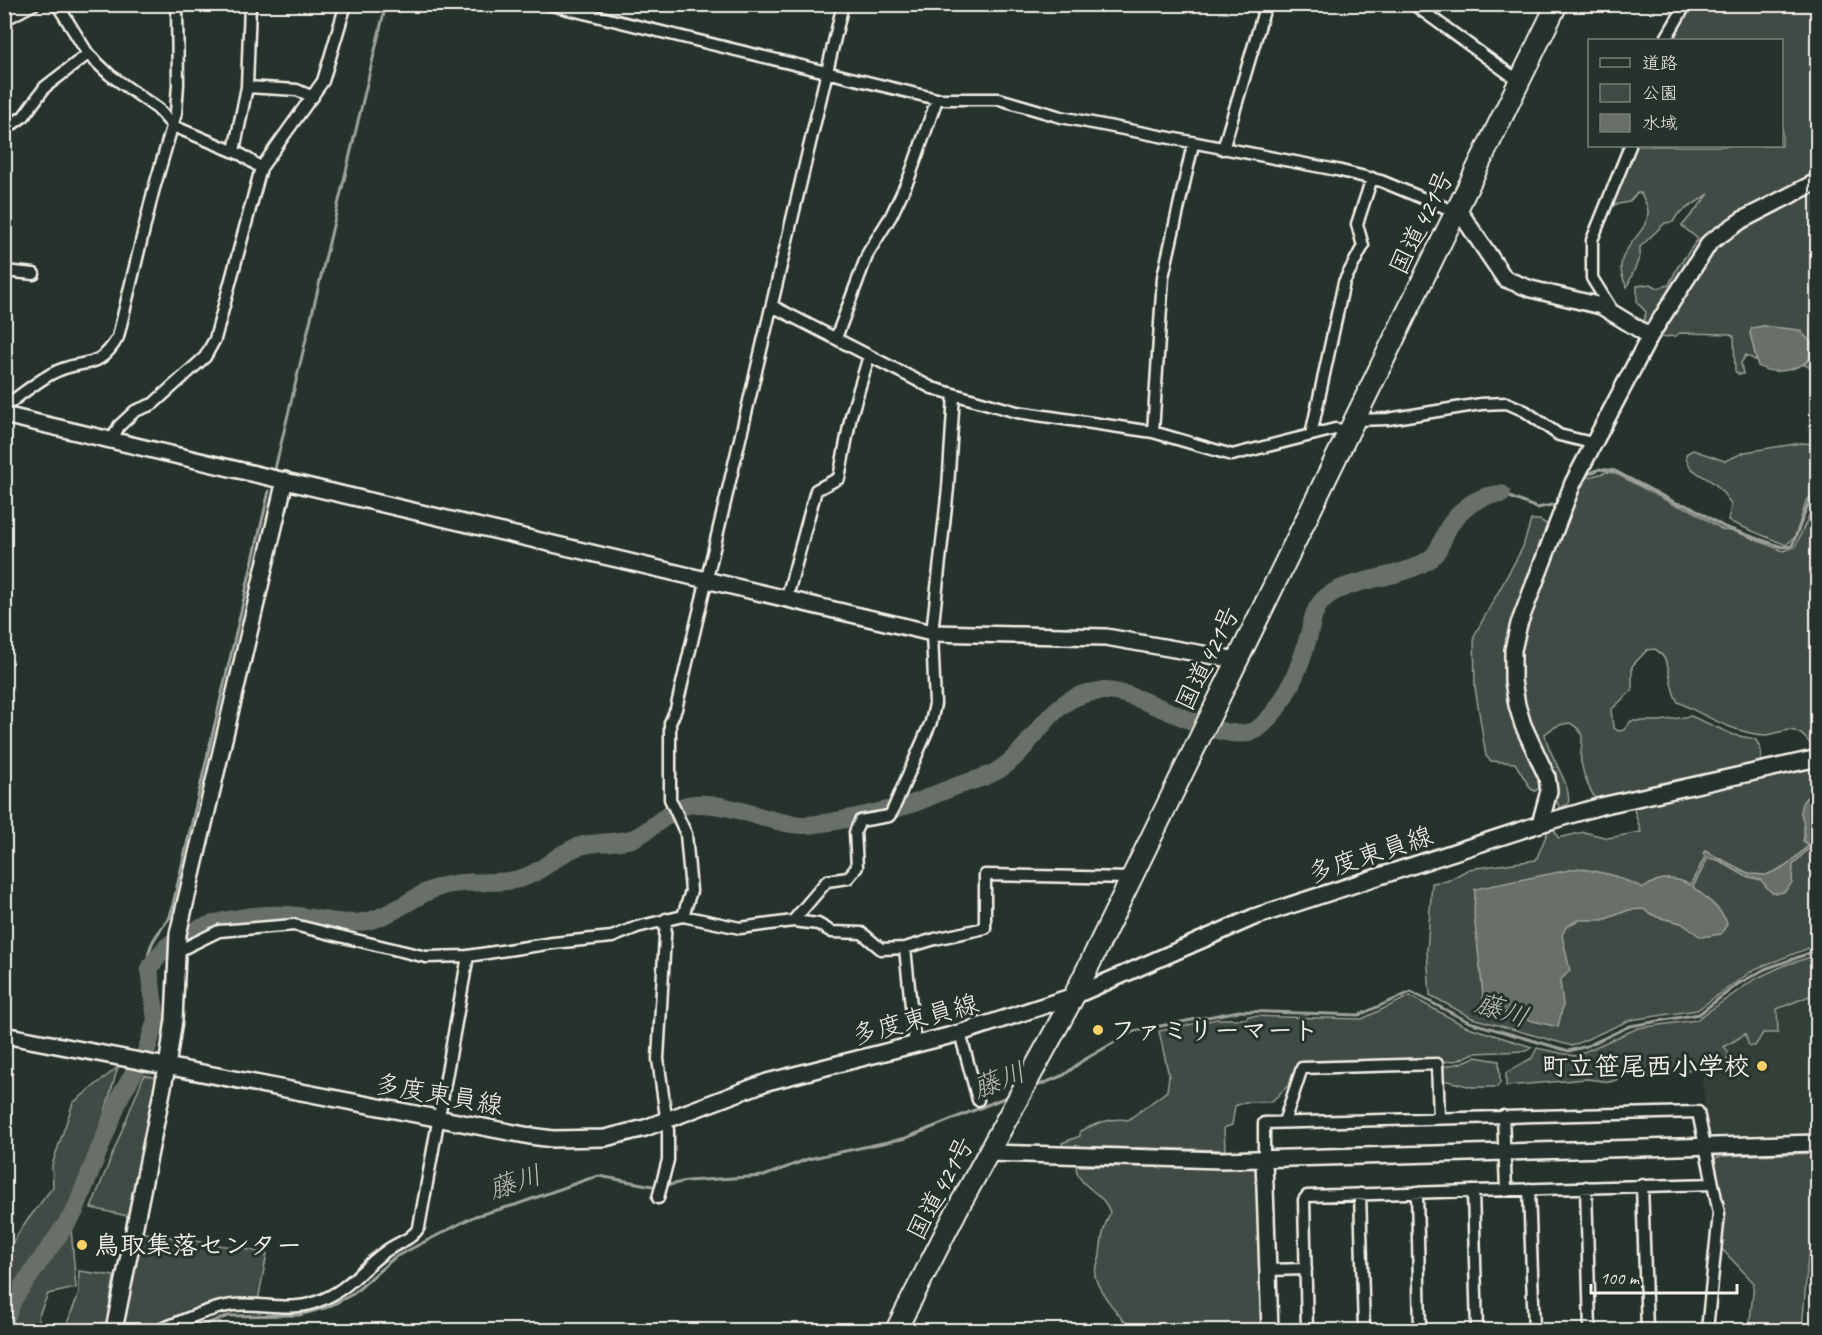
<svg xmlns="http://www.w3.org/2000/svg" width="1822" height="1335" font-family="Caveat,'Klee One',sans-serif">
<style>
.built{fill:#333f39}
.green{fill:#414b45;stroke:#9a9e96;stroke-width:1.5}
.water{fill:#676f68;stroke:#9fa39b;stroke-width:1.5}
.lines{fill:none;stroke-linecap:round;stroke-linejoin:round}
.stream{stroke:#9fa39b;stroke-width:3}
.river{stroke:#676f68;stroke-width:18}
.street-casing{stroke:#f4f1e8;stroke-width:15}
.secondary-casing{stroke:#f4f1e8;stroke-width:20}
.highway-casing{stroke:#f4f1e8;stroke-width:24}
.street{stroke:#26332d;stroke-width:10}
.secondary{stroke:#26332d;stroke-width:15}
.highway{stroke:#26332d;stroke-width:20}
.poi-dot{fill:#ffd166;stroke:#26332d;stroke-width:2}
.labels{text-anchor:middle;stroke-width:6;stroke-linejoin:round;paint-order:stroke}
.street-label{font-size:26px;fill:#f4f1e8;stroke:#26332d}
.poi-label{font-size:26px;font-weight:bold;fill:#f4f1e8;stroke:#26332d;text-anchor:start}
.water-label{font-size:27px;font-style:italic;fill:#bcbdb5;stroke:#26332d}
</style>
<rect width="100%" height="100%" fill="#26332d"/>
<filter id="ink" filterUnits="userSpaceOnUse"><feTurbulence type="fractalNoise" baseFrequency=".0167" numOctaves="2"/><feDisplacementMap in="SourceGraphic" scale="12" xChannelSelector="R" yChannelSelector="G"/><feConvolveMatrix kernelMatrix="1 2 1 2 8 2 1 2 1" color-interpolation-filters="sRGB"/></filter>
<g filter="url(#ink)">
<!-- built -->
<path class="built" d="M 1817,993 L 1817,1133 L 1716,1136 L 1709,1133 L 1702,1082 L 1704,1070 L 1710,1062 L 1716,1059 L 1724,1047 L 1745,1034 L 1749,1046 L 1755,1046 L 1764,1033 L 1771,1035 L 1778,1021 L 1777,1009 Z"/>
<!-- green -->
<path class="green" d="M 1689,5 L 1817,5 L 1817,440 L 1812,432 L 1816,373 L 1814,368 L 1804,365 L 1810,358 L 1801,331 L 1763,326 L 1750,333 L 1757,361 L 1746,355 L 1741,363 L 1743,374 L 1738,374 L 1735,371 L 1734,337 L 1730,334 L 1679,333 L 1676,336 L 1660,337 L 1644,321 L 1646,312 L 1637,302 L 1637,286 L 1651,284 L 1658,288 L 1669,285 L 1677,268 L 1698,239 L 1682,226 L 1709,194 L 1678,214 L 1673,222 L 1665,223 L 1640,247 L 1640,256 L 1627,287 C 1605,249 1650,238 1648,210 C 1647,204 1643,198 1641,193 L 1637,193 L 1629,202 L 1608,206 L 1631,146 L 1782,146 L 1782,40 L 1667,40 Z
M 1801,443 L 1817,444 L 1817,488 L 1806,502 L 1795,537 L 1786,545 L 1728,521 L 1731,505 C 1727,498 1722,491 1716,485 C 1705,475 1686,472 1686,454 L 1693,450 L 1725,461 L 1745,452 Z
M 1607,472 L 1615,473 L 1675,505 L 1690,509 L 1723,530 L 1737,532 L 1783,551 L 1795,547 L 1817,497 L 1817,750 C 1810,746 1806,735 1797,732 C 1785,727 1777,735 1765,735 C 1736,734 1704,715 1678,702 C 1666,684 1675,662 1655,649 L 1647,650 L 1632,666 L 1632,690 L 1611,710 L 1613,727 L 1618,731 L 1624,730 L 1631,721 L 1660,721 L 1691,716 L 1734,735 L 1755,739 C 1760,746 1765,755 1759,763 L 1601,800 L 1596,799 C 1589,790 1583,774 1581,762 C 1578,747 1591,734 1570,723 C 1560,724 1552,727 1545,734 C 1548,756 1573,785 1568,804 L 1560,808 C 1553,797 1553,778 1547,764 C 1537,742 1524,719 1520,696 C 1510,627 1557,540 1581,476 L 1586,478 Z
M 1531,520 L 1540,520 L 1550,526 L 1509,643 L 1539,775 L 1539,788 L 1535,791 L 1531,789 L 1515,763 L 1491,761 L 1486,756 L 1475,687 L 1474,636 L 1523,547 Z
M 1817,765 L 1817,945 L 1755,969 L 1697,1010 L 1630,1020 L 1572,1046 L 1472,1018 L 1430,995 L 1427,951 L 1432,883 L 1447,881 L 1469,869 L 1536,860 L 1548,831 L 1554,829 L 1558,838 L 1584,832 L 1608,838 L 1641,832 L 1633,806 Z
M 1817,955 L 1817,993 L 1777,1009 L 1778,1033 L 1763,1033 L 1755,1046 L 1749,1046 L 1745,1034 L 1724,1047 L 1728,1051 L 1728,1059 L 1722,1062 L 1716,1059 L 1697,1068 L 1653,1077 L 1635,1074 L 1610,1082 L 1587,1079 L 1506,1086 L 1506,1073 L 1532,1058 L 1537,1048 L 1575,1056 L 1638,1028 L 1696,1020 L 1755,979 L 1785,965 Z
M 1410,996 L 1465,1026 L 1532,1047 L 1526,1051 L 1474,1053 L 1459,1060 L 1444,1062 L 1299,1064 L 1293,1081 L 1271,1102 L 1245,1102 L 1235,1106 L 1232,1125 L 1224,1128 L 1225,1150 L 1063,1146 L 1062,1143 L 1080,1136 L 1080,1131 C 1095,1124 1112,1117 1128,1120 L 1167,1091 L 1169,1076 L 1159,1031 L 1217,1019 L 1246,1019 L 1248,1016 L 1362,1019 Z
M 1475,1057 L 1499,1061 L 1500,1083 L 1497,1087 L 1472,1087 L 1443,1080 L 1441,1067 L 1461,1063 Z
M 118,1067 L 78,1205 L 14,1298 L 5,1295 L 5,1256 L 22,1227 L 53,1187 L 52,1165 L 73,1103 Z
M 144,1075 L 164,1079 L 128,1216 L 91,1208 Z
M 1817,1153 L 1817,1257 L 1808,1257 L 1802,1330 L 1749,1330 L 1754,1283 L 1721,1248 L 1724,1213 L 1714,1159 L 1720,1156 Z
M 1076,1166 L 1253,1168 L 1261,1176 L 1264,1330 L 1133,1330 C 1123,1321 1093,1286 1095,1272 C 1096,1266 1100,1260 1100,1254 C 1102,1238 1103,1227 1110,1213 C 1104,1191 1077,1188 1076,1166 Z
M 71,1228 L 76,1288 L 48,1294 L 38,1317 L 43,1330 L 14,1330 L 5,1323 Z
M 140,1232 L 267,1253 L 258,1301 C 208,1297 168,1330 120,1330 Z
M 79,1271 L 114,1276 L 107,1322 L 66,1326 L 79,1293 Z"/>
<!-- water -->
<path class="water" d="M 1763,326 L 1799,330 L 1811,342 L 1810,358 C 1800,370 1773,376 1758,366 L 1750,333 L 1752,328 Z
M 1817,790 L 1817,844 L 1806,851 L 1793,865 L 1792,883 L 1785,891 C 1771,898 1768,888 1761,880 L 1745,876 L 1718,860 L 1708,858 L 1693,887 C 1703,895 1725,912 1727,924 L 1721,934 L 1701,937 L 1681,923 L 1657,917 L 1643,909 L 1629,910 L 1603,920 L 1578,920 L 1566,927 L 1562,935 L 1570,971 L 1560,980 L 1563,1005 L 1558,1027 L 1516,1017 L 1515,1021 L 1510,1020 L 1511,1015 L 1489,1009 L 1484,1004 L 1474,914 L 1475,889 L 1579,868 L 1612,875 L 1644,888 C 1658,877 1674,876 1690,885 L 1705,857 L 1703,853 L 1705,851 L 1750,874 L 1766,875 L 1786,866 L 1809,845 L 1803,841 C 1810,816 1786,808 1817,790 Z"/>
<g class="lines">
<!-- stream -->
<path class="stream" d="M 275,469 L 386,4
M 1586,475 L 1600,469 L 1615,471 L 1676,503 L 1690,506 L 1724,527 L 1782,547 L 1792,546 L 1809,502 L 1818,493
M 1502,494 L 1537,508 L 1552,505
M 149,969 C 144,948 158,933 170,917 L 269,491
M 1032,1088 L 1064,1075 L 1082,1061 L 1134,1031 L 1239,1011 L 1359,1015 L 1411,992 L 1469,1022 L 1569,1051 L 1587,1046 L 1630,1026 L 1699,1014 L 1738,984 L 1765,969 L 1818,950
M 664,1186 L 687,1181 L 764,1176 L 808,1159 L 906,1138 L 1009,1096
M 189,1330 L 228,1316 L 299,1315 L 328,1307 L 353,1294 L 395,1257 L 475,1216 L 515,1205 L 588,1179 L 599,1176 L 658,1187"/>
<!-- river -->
<path class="river" d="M 4,1323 L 14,1298 L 74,1213 L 121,1095 L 146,1052 L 156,1020 L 149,969 C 155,961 161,951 169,945 C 201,921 258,911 298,916 C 322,919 344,926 368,921 C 397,914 418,891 447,885 C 472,879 501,886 525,877 C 545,870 559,852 580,846 C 597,841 618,844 634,838 C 656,829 670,805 695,804 C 732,802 768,824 804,825 C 827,825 880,812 905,806 C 920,802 934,794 949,789 C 965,782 986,779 1000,769 C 1039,744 1048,692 1104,691 C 1146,690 1228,754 1260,727 C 1284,707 1300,668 1308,638 C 1312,625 1312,612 1322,601 C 1343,577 1401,581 1431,558 C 1441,550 1443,535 1450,525 C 1462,507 1481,494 1502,494"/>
<defs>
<path id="street" d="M 57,4 L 88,54 L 110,75 L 158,109 L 173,126 L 242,155 L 261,168
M 547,4 L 937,99 L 999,99 L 1061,117 L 1337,170 L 1381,181 L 1456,212
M 1413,4 L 1519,81
M 4,20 L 34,4
M 1665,40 L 1686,4
M 247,87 L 297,90 L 313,97
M 4,130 L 24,116 L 45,87 L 88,54
M 1223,149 L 1266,4
M 234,151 L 247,87 L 250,4
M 4,271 L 34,274
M 772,306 L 932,388 L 1017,412 L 1153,432 L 1232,455 L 1335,429 L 1349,431
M 1613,312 L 1592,278 L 1592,240 L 1630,146
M 836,338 L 868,253 L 891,216 L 909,178 L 937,99
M 4,407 C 19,396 35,383 51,374 C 83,356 97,374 118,337 L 153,192 L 176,113 L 178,84 L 177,4
M 1354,420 L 1388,419 L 1481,404 L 1507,403 L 1525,411 L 1559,435 L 1592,443
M 1153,432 L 1163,277 L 1193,144
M 1311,435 L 1344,282 L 1363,246 L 1357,224 L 1372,178
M 112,440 L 119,426 L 135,411 L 153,404 L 205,357 L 215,339 L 261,168 L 323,81 L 346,4
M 786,601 L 816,490 L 839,478 L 851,416 L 869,356
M 683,916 L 740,928 L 793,921 L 827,881 L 848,878 L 857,867 L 855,832 L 860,821 L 889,816 L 892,812 L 931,722 L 935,704 L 932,633 L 948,488 L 954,395
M 793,921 L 818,924 L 832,932 L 862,933 L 881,949 L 905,948 L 915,1045
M 905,948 L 935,939 L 985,928 L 985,875 L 1130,878
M 176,952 L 219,931 L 294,925 L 426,957 L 468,956
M 960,1033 L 978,1100
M 1503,1116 L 1506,1189
M 1284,1122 L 1302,1068 L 1437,1064 L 1439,1118
M 1264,1159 L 1264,1123 L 1698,1112 L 1719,1213 L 1707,1330
M 1642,1185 L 1647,1330
M 1586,1187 L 1590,1330
M 1529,1189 L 1534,1330
M 1473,1191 L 1477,1330
M 1417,1192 L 1420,1330
M 1360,1194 L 1364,1330
M 658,1198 L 668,1160 L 668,1131 L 658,1059 L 666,919
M 1268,1270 L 1306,1269
M 159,1330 C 183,1321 208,1308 233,1305 C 260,1302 290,1312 316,1302 C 350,1290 360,1269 386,1251 C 398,1242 412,1240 419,1227 L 468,956 L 553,943 L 612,937 L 637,927 L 683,916 L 691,891 L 686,834 L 670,799 L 670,723 L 676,709 L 843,4
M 1307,1330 L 1304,1200 L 1307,1196 L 1713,1184"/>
<path id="secondary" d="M 1457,208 L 1505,279 L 1531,289 L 1601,306 L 1650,336
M 4,415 L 932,633 L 1106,637 L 1237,660
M 1540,824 L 1549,791 L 1547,777 L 1523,725 L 1517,705 L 1513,681 L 1513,650 L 1519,624 L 1573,483 L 1650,336 L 1710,242 L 1742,220 L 1818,181
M 4,1035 L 530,1136 L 553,1139 L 605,1138 L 645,1128 L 767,1082 L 960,1033 L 1074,996 L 1254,917 L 1540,824 L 1601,806 L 1818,758
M 989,1153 L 1222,1160 L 1818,1143
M 1264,1159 L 1270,1330
M 114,1330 L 167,1067 L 174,1020 L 178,934 L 285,480"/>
<path id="highway" d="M 896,1330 L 957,1210 L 1074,996 L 1557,4"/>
</defs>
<!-- street casing -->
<use href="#street" class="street-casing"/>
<!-- secondary casing -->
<use href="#secondary" class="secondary-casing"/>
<!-- highway casing -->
<use href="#highway" class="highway-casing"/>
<!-- street -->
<use href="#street" class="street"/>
<!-- secondary -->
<use href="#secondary" class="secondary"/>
<!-- highway -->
<use href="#highway" class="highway"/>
</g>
</g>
<!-- markers -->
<g class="poi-dot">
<circle cx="1098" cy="1030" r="6"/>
<circle cx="1762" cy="1066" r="6"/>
<circle cx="82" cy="1245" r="6"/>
</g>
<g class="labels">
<!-- street labels -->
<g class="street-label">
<text transform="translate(1421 222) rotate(-64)" y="9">国道421号</text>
<text transform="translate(1207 658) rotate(-64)" y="9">国道421号</text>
<text transform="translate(1370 854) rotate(-18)" y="9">多度東員線</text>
<text transform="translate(915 1019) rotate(-15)" y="9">多度東員線</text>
<text transform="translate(439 1094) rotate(10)" y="9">多度東員線</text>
<text transform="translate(940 1188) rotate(-62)" y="9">国道421号</text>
</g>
<!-- poi labels -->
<g class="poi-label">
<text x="1110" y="1039">ファミリーマート</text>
<text x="1750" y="1075" text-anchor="end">町立笹尾西小学校</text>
<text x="94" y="1254">鳥取集落センター</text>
</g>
<!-- water labels -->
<g class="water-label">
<text transform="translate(1502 1010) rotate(18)" y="9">藤川</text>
<text transform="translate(999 1080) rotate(-21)" y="9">藤川</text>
<text transform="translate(515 1182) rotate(-18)" y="9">藤川</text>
</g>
</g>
<!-- margin -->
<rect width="1822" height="1335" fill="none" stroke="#26332d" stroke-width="24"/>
<rect x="12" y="12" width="1798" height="1311" fill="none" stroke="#f4f1e8" stroke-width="2" filter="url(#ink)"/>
<!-- legend -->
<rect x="1588" y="39" width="195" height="108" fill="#26332d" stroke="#787f78" stroke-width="1.5"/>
<rect x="1600" y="58" width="30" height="9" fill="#26332d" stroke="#787f78" stroke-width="1.5"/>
<text x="1642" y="69" font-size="18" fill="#f4f1e8">道路</text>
<rect x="1600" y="84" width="30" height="18" fill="#414b45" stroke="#787f78" stroke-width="1.5"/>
<text x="1642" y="99" font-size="18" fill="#f4f1e8">公園</text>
<rect x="1600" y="114" width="30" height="18" fill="#676f68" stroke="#787f78" stroke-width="1.5"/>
<text x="1642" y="129" font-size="18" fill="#f4f1e8">水域</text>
<!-- scale -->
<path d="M1591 1284v9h146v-9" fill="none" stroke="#f4f1e8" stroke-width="3"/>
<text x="1600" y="1284" font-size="18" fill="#f4f1e8" stroke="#26332d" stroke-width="4.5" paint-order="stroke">100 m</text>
</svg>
